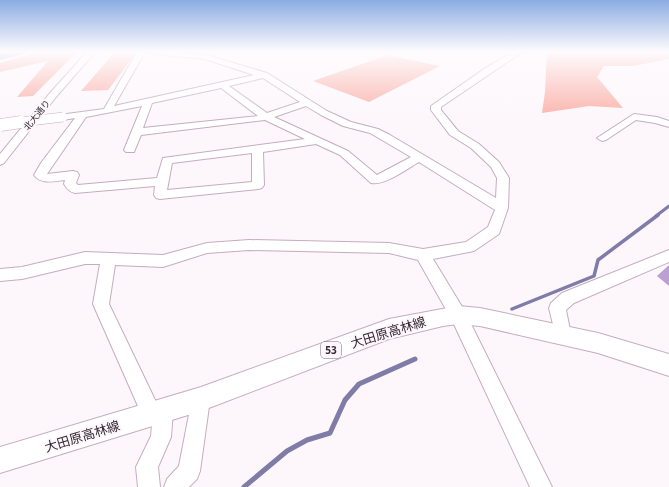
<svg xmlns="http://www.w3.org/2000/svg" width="669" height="487" font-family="'Noto Sans','Noto Sans JP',sans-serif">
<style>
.forest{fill:#fab2aa}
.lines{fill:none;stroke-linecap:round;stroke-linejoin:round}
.stream-far2{stroke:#7f7ca7;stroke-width:3}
.stream-far1{stroke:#7f7ca7;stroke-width:3.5}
.stream{stroke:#7f7ca7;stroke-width:5}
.river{fill:#9f9fda;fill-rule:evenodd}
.minor-casing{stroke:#c6acbf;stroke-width:2}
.major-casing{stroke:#c6acbf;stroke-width:2}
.minor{fill:#fff;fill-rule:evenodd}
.major{fill:#fff;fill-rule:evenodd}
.minor-bridge-far1-casing{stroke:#c6acbf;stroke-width:10;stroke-linecap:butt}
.minor-bridge-casing{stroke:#c6acbf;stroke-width:13;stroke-linecap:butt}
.minor-bridge-far1{stroke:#fff;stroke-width:9}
.minor-bridge{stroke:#fff;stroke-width:12}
.wall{fill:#bba0d2}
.labels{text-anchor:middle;stroke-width:4;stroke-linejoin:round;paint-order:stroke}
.far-street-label{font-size:9px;fill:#332930;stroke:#fdf7fb}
.shield{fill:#fdf7fb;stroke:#70676d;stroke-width:1}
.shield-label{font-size:10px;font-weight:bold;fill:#332930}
.near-street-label{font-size:13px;fill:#332930;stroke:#fdf7fb}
</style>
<rect width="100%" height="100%" fill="#fdf7fb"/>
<!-- forest -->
<path class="forest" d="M 39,52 L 77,52 L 33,96 L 17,97 L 48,61 L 0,72 L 0,63 Z
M 115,52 L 137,52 L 108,90 L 81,91 Z
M 547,52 L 669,52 L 669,59 L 633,66 L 604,66 L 597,77 L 623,108 L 589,106 L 542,113 L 545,92 Z
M 388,55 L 440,66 L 369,102 L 313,81 Z"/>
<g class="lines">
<!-- stream-far2 -->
<path class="stream-far2" d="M 656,216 L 669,206"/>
<!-- stream-far1 -->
<path class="stream-far1" d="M 512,309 L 594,276 L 598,260 L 658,215"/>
<!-- stream -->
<path class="stream" d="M 244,487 L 287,451 L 307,440 L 330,433 L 345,400 L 359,384 L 415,359"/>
<!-- river -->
<path class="river" d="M 8,52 L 26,52 L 24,54 L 0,60 L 0,54 Z"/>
<defs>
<path id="minor" d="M 87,52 L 95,52 L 56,97 L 4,163 L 0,165 L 0,154 L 50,93 Z
M 137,52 L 145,52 L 114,106 L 254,75 L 205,59 L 155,54 L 151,52 L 175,52 L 206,55 L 267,73 L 327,111 L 351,122 L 378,129 L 390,135 L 496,198 L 497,178 L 491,167 L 471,148 L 450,135 L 431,110 L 431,106 L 484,69 L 513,52 L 522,52 L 441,107 L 441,110 L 458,131 L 479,144 L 499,162 L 509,178 L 508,208 L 499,234 L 474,251 L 433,259 L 464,310 L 552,487 L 530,487 L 452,320 L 418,260 L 389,253 L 249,250 L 207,253 L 163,267 L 115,265 L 109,304 L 157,404 L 163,401 L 170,404 L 173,411 L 171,437 L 158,467 L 160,487 L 138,487 L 136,467 L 151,436 L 152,425 L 145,422 L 93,304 L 100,264 L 85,264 L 22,279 L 0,281 L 0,269 L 22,267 L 85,252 L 163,255 L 207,243 L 249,240 L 389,243 L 423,249 L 466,242 L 488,227 L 495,210 L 419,162 C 407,169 384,186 371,183 L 340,155 L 316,144 L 263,152 L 264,185 L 262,188 L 258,189 L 160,199 L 156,198 L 154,195 L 155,186 L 75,193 C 70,192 67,189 64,184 L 65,180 C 55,181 41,185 34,175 L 41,163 L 75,118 L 63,120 L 58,117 L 59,115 L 104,109 ZM 263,78 L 300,102 L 267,113 L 229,86 ZM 221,88 L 258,116 L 143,128 L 152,103 ZM 142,106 L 124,150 L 126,152 L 134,152 L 141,135 L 265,120 L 305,139 L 163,158 L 157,178 L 78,185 L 76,183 L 79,175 L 77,172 L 73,171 L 47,174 L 86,117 ZM 306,106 L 321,115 L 343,126 L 370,133 L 411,157 L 377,175 L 348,151 L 274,117 ZM 252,153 L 252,182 L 167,190 L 172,163 Z
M 634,114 L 657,117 L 669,121 L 669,127 L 655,123 L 636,120 L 606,140 L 602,141 L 597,138 Z
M 669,250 L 669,262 L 574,303 L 566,310 L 571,335 L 569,341 L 563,343 L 557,341 L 549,308 L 551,303 L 562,293 Z
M 201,390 L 208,392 L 210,399 L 200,471 L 197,479 L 189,487 L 164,487 L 167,479 L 179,466 L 192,399 L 194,392 Z"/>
<path id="major" d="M 458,306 L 480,308 L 598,333 L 669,354 L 669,376 L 598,353 L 480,326 L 458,324 L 443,326 L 389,339 L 201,411 L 0,473 L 0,447 L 201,387 L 389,319 Z"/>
</defs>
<!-- minor casing -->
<use href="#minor" class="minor-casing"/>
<!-- major casing -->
<use href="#major" class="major-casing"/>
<!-- minor -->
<use href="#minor" class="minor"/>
<!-- major -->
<use href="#major" class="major"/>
<defs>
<path id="minor-bridge-far1" d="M 13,123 L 63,117"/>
<path id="minor-bridge" d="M 1,125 L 21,122"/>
</defs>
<!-- minor-bridge-far1 casing -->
<use href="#minor-bridge-far1" class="minor-bridge-far1-casing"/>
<!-- minor-bridge casing -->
<use href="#minor-bridge" class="minor-bridge-casing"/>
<!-- minor-bridge-far1 -->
<use href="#minor-bridge-far1" class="minor-bridge-far1"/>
<!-- minor-bridge -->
<use href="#minor-bridge" class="minor-bridge"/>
</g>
<!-- wall -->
<path class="wall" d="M 669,265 L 669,286 L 657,276 Z"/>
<!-- sky -->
<linearGradient id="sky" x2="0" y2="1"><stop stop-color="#8bace2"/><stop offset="0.43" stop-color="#fefbfd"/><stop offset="1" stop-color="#fefbfd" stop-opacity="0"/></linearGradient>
<rect width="669" height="120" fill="url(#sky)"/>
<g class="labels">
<!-- far-street labels -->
<g class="far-street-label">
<text transform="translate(37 115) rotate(-51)" y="3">北大通り</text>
</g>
<!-- shield labels -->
<rect class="shield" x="321" y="342" width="20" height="16" rx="3"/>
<g class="shield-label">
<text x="331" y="354">53</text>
</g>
<!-- near-street labels -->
<g class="near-street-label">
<text transform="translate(388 332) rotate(-17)" y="5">大田原高林線</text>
<text transform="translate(82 436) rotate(-17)" y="5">大田原高林線</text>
</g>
</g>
</svg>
